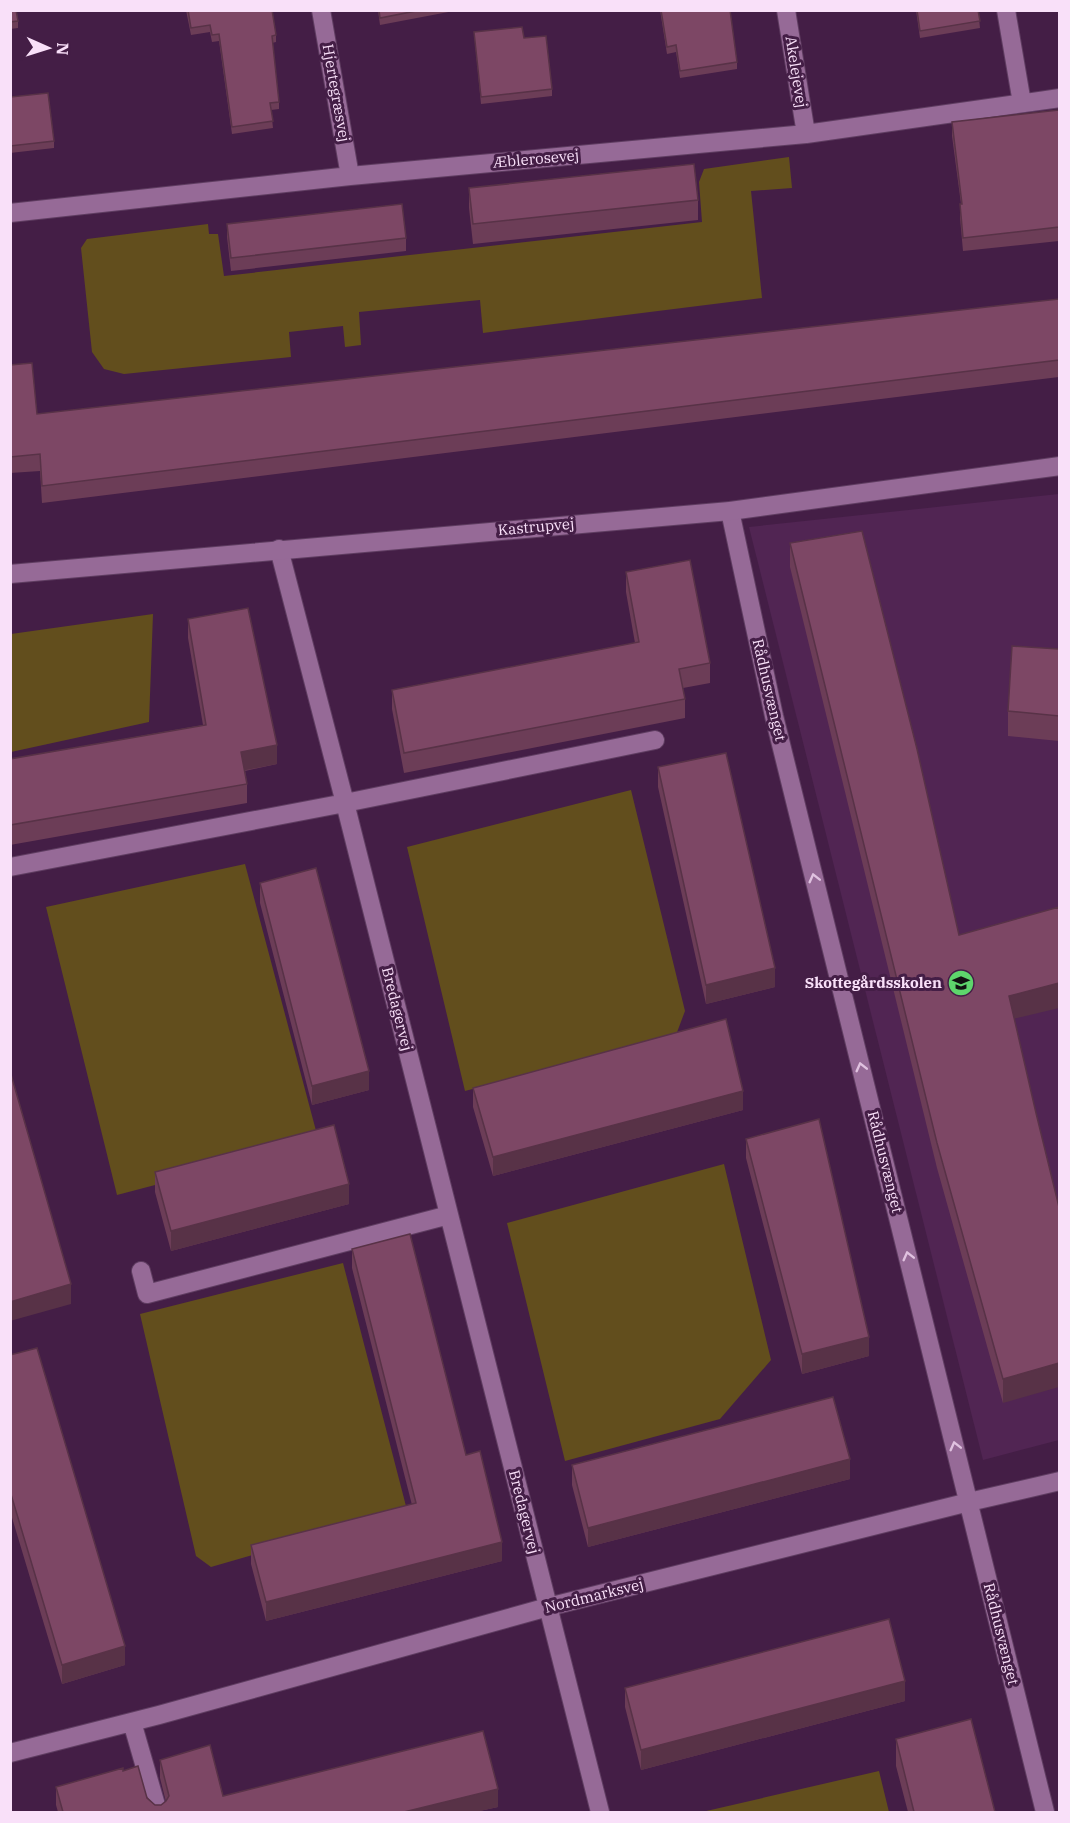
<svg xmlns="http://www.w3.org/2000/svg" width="1070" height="1823" font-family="'IBM Plex Serif',serif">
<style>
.built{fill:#512553}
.green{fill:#624e1d}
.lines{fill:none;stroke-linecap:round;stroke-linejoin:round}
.street-casing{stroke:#5f3d61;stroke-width:20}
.secondary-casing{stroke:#5f3d61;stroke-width:20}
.street{stroke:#966a97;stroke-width:18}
.secondary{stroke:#966a97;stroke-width:18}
.wall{fill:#6c3d57}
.shaded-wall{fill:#583247}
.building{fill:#7d4765;stroke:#583247;stroke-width:1.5}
.oneway{stroke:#e0c2e0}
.labels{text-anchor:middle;stroke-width:6;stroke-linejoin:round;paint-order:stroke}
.street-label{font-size:15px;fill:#f9e0f9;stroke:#441e46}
.poi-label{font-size:15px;font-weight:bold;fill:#f9e0f9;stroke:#441e46;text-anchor:end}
</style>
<rect width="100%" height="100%" fill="#441e46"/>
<!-- built -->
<path class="built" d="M 1059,494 L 1059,1440 L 983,1460 L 749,527 Z"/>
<!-- green -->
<path class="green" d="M 789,157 L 792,188 L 751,191 L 762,298 L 483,333 L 480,300 L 359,312 L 361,345 L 345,347 L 343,326 L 289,332 L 291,357 L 124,374 L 104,369 L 92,352 L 81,248 L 87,239 L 208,224 L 209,234 L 218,234 L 224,276 L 702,222 L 699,182 L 704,169 Z
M 153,614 L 149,722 L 11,752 L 11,634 Z
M 631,790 L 685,1011 L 676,1035 L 465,1091 L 407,847 Z
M 245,864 L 319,1142 L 117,1195 L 46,907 Z
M 724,1164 L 771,1360 L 720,1419 L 565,1461 L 507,1223 Z
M 343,1263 L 407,1510 L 211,1567 L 196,1556 L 140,1314 Z
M 879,1771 L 889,1812 L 702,1812 Z"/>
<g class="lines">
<defs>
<path id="street" d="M 321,10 L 350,176
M 786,10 L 806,134
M 1006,10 L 1022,103
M 10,213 L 350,176 L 806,134 L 1060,98
M 730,511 L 774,716 L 1045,1812
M 279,549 L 345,803 L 600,1812
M 10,867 L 345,803 L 655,740
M 141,1271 L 147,1294 L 449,1215
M 132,1722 L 158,1812
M 10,1753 L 159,1715 L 548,1607 L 969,1502 L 1060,1481"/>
<path id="secondary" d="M 10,574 L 730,511 L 1060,466"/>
</defs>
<!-- street casing -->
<use href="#street" class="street-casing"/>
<!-- secondary casing -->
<use href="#secondary" class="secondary-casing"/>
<!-- street -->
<use href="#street" class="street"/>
<!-- secondary -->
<use href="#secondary" class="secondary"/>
</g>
<!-- wall -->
<path class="wall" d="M 10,10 L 18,21 L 18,28 L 10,29 Z
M 186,10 L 272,10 L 276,35 L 276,42 L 272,43 L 279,102 L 279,109 L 271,110 L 273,128 L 232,134 L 219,41 L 212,42 L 210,32 L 191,35 Z
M 378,10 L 459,10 L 380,25 Z
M 660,10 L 730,10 L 737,62 L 737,69 L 680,78 L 676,52 L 667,54 Z
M 916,10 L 978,10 L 980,28 L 920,38 Z
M 474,32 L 524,38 L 552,89 L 552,96 L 481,104 Z
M 10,90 L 11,97 L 54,141 L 54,148 L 10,153 Z
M 1059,110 L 1059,241 L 963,251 L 960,218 L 961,204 L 952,136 L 952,122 Z
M 469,188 L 698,200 L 698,220 L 473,244 L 469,208 Z
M 227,224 L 406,238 L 406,251 L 231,271 L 227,237 Z
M 1059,299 L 1059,377 L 42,503 L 40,471 L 10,473 L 10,365 L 37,414 Z
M 790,543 L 959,935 L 1014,1019 L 1003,1403 L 937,1168 L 790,567 Z
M 626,572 L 710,663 L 710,683 L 683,688 L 685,699 L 685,718 L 404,773 L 392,709 L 392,690 L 635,643 L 626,592 Z
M 188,619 L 277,764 L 245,771 L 247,784 L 247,803 L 10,845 L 10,759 L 203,725 L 188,638 Z
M 1059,649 L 1059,741 L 1008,736 L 1008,711 Z
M 658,767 L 775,987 L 706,1004 L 658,787 Z
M 260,883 L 369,1090 L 312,1105 L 260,903 Z
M 473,1088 L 743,1110 L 493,1176 L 473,1107 Z
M 746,1139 L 869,1356 L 802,1374 L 746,1158 Z
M 155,1172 L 349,1204 L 171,1251 L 155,1192 Z
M 352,1249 L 466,1455 L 502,1561 L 266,1621 L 251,1564 L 251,1545 L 412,1505 L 352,1268 Z
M 10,1355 L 125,1665 L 62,1684 L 10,1511 Z
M 572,1465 L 850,1479 L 588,1547 L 572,1485 Z
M 625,1688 L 905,1701 L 641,1770 L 625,1707 Z
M 896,1739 L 995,1812 L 908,1812 L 896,1766 Z
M 160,1760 L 223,1796 L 498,1807 L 475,1812 L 58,1812 L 56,1805 L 56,1787 L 123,1771 L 155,1805 L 161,1805 L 166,1802 L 160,1778 Z"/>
<!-- shaded-wall -->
<path class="shaded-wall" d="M 277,745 L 277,764 L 241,771 L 241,752 Z
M 775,968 L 775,987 L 706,1004 L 706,985 Z
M 1059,983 L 1059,1008 L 1009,1020 L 1009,996 Z
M 369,1071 L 369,1090 L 312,1105 L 312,1086 Z
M 743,1091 L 743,1110 L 493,1176 L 493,1157 Z
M 349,1184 L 349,1204 L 171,1251 L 171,1231 Z
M 71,1284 L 71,1304 L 10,1321 L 10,1302 Z
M 869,1337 L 869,1356 L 802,1374 L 802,1354 Z
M 1059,1363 L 1059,1387 L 1003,1403 L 1003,1379 Z
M 850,1459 L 850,1479 L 588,1547 L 588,1528 Z
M 502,1542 L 502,1561 L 266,1621 L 266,1602 Z
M 125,1646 L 125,1665 L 62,1684 L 62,1665 Z
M 905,1681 L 905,1701 L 641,1770 L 641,1750 Z
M 498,1789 L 498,1807 L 475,1812 L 404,1812 Z"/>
<!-- building -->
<path class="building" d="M 10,10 L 16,10 L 18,21 L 10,22 Z
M 188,10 L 272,10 L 276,35 L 272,36 L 279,102 L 270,103 L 273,121 L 232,127 L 219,34 L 212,35 L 210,25 L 191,28 Z
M 379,10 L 421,10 L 380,18 Z
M 661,10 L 730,10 L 737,62 L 680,71 L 676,45 L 667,47 Z
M 917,10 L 978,10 L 980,21 L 920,31 Z
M 522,27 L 524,38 L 546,36 L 552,89 L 481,97 L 474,32 Z
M 10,90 L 11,97 L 48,93 L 54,141 L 10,146 Z
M 1059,110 L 1059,227 L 963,238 L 960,204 L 962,204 L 952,122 Z
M 694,164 L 698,200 L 473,224 L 469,188 Z
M 402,204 L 406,238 L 231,258 L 227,224 Z
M 1059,299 L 1059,360 L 42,486 L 40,454 L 10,457 L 10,365 L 32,363 L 37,414 Z
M 862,531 L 917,749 L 959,935 L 1059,907 L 1059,983 L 1009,996 L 1036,1113 L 1059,1207 L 1059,1363 L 1003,1379 L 937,1143 L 790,543 Z
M 690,560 L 710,663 L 679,669 L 685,699 L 404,753 L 392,690 L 639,642 L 626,572 Z
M 248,608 L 277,745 L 241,752 L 247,784 L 10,825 L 10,759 L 206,725 L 188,619 Z
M 1012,646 L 1059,649 L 1059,716 L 1008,711 Z
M 726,753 L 775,968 L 706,985 L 658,767 Z
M 316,868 L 369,1071 L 312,1086 L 260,883 Z
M 726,1019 L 743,1091 L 493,1157 L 473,1088 Z
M 10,1071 L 71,1284 L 10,1302 Z
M 819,1119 L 869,1337 L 802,1354 L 746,1139 Z
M 334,1125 L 349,1184 L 171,1231 L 155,1172 Z
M 410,1234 L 466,1455 L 480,1451 L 502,1542 L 266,1602 L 251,1545 L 416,1503 L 352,1249 Z
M 37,1348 L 125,1646 L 62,1665 L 10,1491 L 10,1355 Z
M 833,1397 L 850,1459 L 588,1528 L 572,1465 Z
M 889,1619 L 905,1681 L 641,1750 L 625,1688 Z
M 971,1719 L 995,1812 L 914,1812 L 896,1739 Z
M 483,1731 L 498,1789 L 404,1812 L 63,1812 L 56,1787 L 123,1768 L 123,1771 L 138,1766 L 147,1798 L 155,1805 L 161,1805 L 166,1801 L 169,1796 L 160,1760 L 210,1745 L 223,1796 Z"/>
<!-- one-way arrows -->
<defs><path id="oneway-chevron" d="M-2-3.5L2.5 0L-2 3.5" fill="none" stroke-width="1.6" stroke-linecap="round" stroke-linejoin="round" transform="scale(1.5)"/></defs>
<g class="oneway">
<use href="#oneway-chevron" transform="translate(814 878) rotate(-104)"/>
<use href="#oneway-chevron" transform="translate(861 1067) rotate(-104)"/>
<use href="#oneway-chevron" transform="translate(908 1256) rotate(-104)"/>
<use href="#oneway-chevron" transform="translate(955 1446) rotate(-104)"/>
</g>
<!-- icons -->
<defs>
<symbol id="school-disc" viewBox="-11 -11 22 22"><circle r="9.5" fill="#5ed56c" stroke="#441e46"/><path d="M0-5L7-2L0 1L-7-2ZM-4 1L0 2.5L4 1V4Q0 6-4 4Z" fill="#111"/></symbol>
</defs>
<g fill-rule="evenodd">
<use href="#school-disc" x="946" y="968" width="30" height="30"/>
</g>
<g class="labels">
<!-- street labels -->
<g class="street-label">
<text transform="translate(796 72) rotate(81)" y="5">Akelejevej</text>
<text transform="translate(336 93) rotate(80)" y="5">Hjertegræsvej</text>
<text transform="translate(536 159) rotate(-5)" y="5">Æblerosevej</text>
<text transform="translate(536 527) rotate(-5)" y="5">Kastrupvej</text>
<text transform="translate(769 690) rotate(77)" y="5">Rådhusvænget</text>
<text transform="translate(397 1009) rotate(76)" y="5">Bredagervej</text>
<text transform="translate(885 1162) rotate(76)" y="5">Rådhusvænget</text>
<text transform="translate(524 1512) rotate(76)" y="5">Bredagervej</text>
<text transform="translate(594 1596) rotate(-14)" y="5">Nordmarksvej</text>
<text transform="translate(1001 1634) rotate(76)" y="5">Rådhusvænget</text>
</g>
<!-- poi labels -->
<g class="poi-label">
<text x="942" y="988">Skottegårdsskolen</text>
</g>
</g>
<!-- border -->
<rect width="1070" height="1823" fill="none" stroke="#f9e0f9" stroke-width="24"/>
<!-- north arrow -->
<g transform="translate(48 48) rotate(93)" stroke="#441e46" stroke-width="4.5" paint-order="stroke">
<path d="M0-4.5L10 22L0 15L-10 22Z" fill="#f9e0f9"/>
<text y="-9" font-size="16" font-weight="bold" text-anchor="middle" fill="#f9e0f9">N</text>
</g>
</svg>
